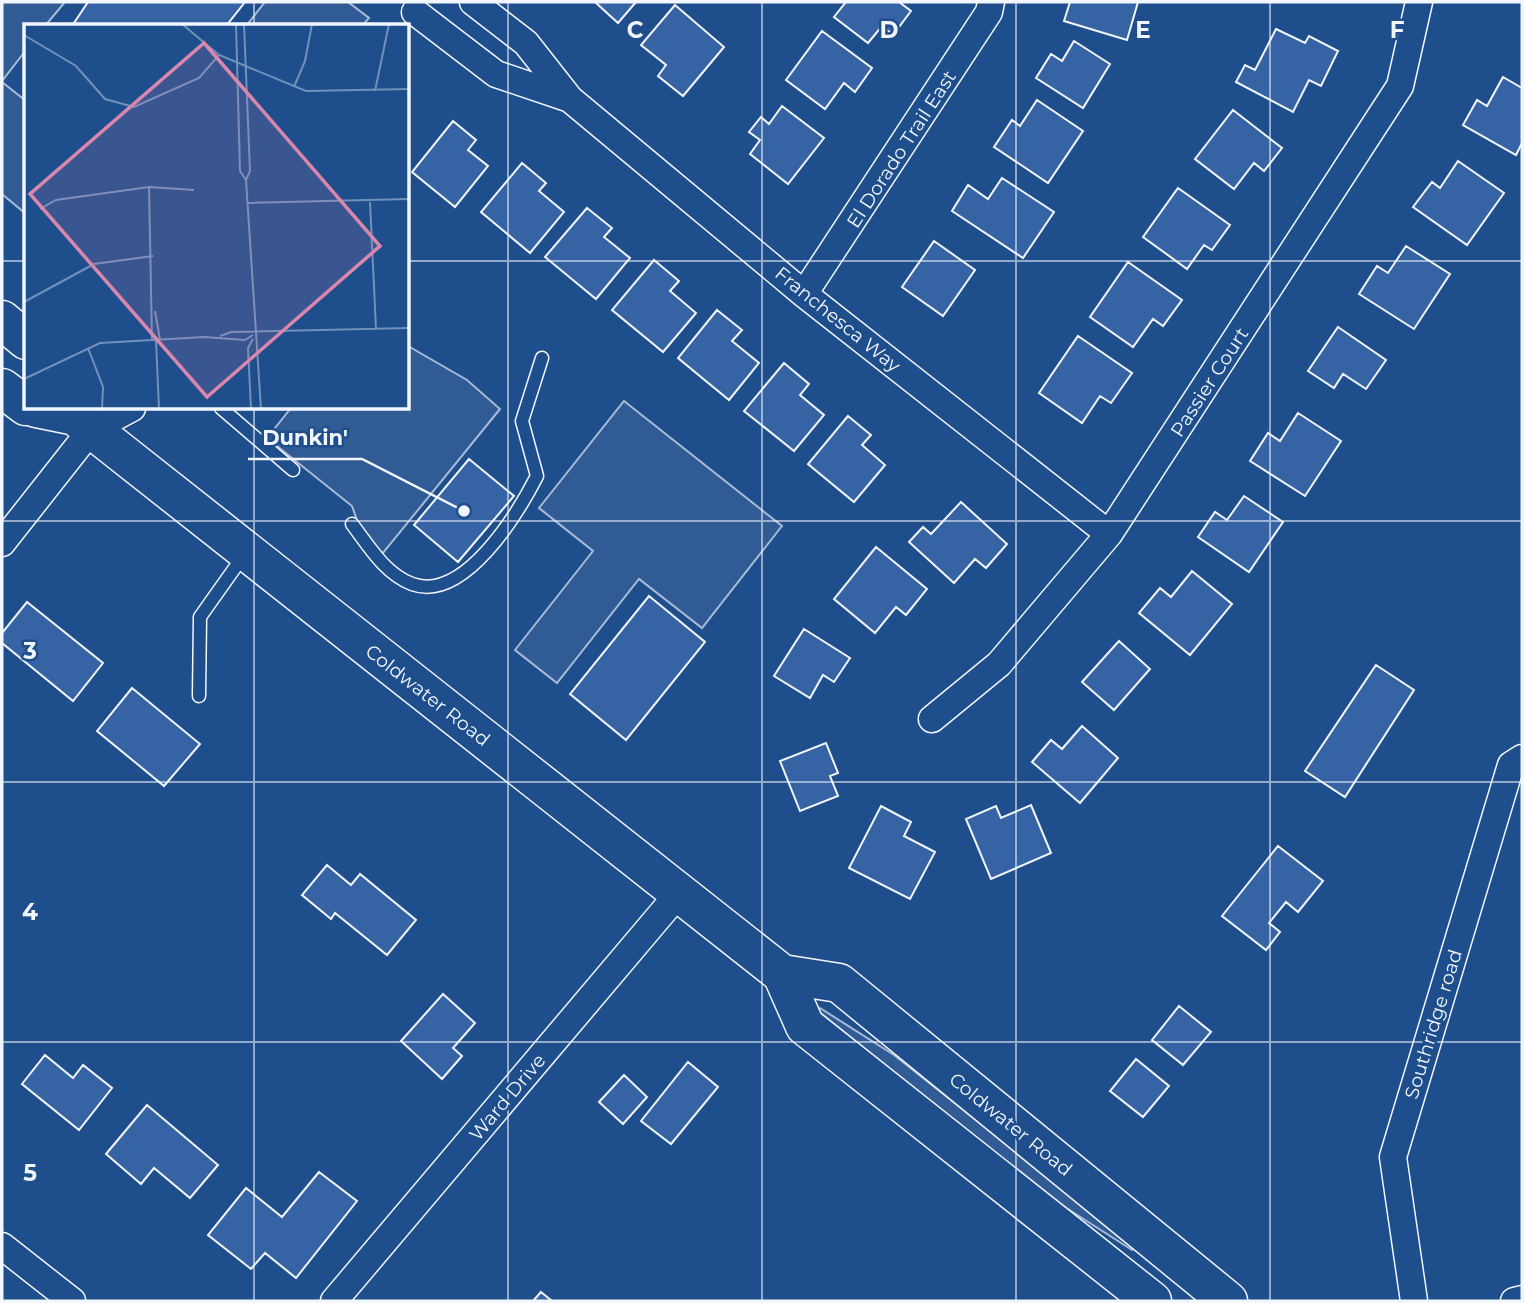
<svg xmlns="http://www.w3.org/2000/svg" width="1524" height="1303" font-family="Montserrat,sans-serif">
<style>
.built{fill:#305b95;stroke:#a8bbd7;stroke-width:2}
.building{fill:#3563a3;stroke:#f2f6ff;stroke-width:2}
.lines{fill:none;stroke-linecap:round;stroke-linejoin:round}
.lane-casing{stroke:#f2f6ff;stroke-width:15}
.street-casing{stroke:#f2f6ff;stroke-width:29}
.primary-casing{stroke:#f2f6ff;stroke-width:41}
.lane{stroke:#1f4e8c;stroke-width:12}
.street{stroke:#1f4e8c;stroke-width:26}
.primary{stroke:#1f4e8c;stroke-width:38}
.grid{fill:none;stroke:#f2f6ff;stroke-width:2;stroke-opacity:0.55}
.labels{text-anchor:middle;stroke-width:5;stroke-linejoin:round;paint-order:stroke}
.street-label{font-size:19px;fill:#f2f6ff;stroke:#1f4e8c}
.inset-road{fill:none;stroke:#7391ba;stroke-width:2}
.view{fill:#da87ad;fill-opacity:0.15;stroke:#da87ad;stroke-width:3.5}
.inset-edge{fill:none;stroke:#f2f6ff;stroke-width:3.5}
.grid-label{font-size:23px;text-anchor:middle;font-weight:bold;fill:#f2f6ff;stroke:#1f4e8c;stroke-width:5;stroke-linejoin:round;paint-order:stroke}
.leader{fill:none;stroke:#f2f6ff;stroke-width:2.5}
.callout-dot{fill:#f2f6ff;stroke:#1f4e8c;stroke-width:2.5}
.callout-label{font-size:21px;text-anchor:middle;font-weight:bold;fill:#f2f6ff;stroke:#1f4e8c;stroke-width:5;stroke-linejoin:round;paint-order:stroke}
</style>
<rect width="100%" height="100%" fill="#1f4e8c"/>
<!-- built -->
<path class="built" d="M 2,2 L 65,2 L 45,26 L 26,26 L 26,50 L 2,81 Z
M 265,2 L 348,2 L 369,18 L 362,26 L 246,26 Z
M 2,82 L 26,101 L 26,214 L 2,194 Z
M 408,346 L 467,380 L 500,409 L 383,553 L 364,540 L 352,506 L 267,438 L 291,408 L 408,408 Z
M 624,401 L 782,526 L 702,628 L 639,579 L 557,683 L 515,650 L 593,551 L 539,508 Z
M 820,1008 L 894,1055 L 1135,1246 L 1132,1250 L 1046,1195 L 818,1011 Z"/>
<!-- building -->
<path class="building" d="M 88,2 L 245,2 L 226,26 L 72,26 Z
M 595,2 L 636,2 L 618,23 Z
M 846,2 L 899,2 L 911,11 L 893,35 L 882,26 L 868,43 L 834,17 Z
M 1070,2 L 1138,2 L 1127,40 L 1064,21 Z
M 675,5 L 724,47 L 683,96 L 658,76 L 666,65 L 641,45 Z
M 1276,29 L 1305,43 L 1309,36 L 1338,51 L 1321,86 L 1309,80 L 1293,112 L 1236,82 L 1245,65 L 1255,70 Z
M 822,31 L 872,68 L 855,92 L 844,83 L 825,109 L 786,80 Z
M 1074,41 L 1110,64 L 1083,108 L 1036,78 L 1051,54 L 1062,61 Z
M 1503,77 L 1522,88 L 1522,143 L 1516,155 L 1463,125 L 1477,100 L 1487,106 Z
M 1037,100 L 1083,131 L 1048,183 L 994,147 L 1012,120 L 1020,126 Z
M 782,106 L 824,138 L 788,184 L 750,154 L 760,140 L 749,132 L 761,117 L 769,124 Z
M 1233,110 L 1282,148 L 1264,171 L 1254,163 L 1234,189 L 1195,159 Z
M 453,121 L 476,140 L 468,150 L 488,166 L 455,207 L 412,172 Z
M 1458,161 L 1504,193 L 1467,245 L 1413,207 L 1432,182 L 1440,188 Z
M 522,163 L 546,183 L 539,191 L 564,212 L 530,253 L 481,212 Z
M 1002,178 L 1054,212 L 1023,258 L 952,211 L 968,185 L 988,199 Z
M 1178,188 L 1230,225 L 1212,250 L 1204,245 L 1187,269 L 1143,237 Z
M 587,208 L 612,228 L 604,237 L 630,258 L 596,299 L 545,257 Z
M 934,241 L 975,270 L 943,316 L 902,287 Z
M 1406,246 L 1450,274 L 1414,329 L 1359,294 L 1377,266 L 1388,273 Z
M 654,260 L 679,281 L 670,291 L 696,313 L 663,352 L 612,310 Z
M 1128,262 L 1182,300 L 1163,326 L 1153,319 L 1133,347 L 1090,317 Z
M 717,310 L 742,330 L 732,341 L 759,363 L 729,400 L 678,358 Z
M 1338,327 L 1386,360 L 1366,389 L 1343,374 L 1334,388 L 1308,371 Z
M 1078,336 L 1132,373 L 1111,403 L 1100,396 L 1082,423 L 1039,393 Z
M 784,363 L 809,384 L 800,395 L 824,415 L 794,451 L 744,411 Z
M 1298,413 L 1341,441 L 1305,496 L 1250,461 L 1268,433 L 1280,441 Z
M 848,416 L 871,435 L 862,445 L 885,465 L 854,502 L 808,464 Z
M 469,459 L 514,496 L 458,562 L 414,525 Z
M 1244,496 L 1283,522 L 1249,572 L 1198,537 L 1215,512 L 1227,520 Z
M 961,502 L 1007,544 L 986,568 L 975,559 L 954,583 L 909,542 L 923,527 L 931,534 Z
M 876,547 L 927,589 L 906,615 L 896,607 L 875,633 L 834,599 Z
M 1192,571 L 1232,604 L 1190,655 L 1139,613 L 1160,588 L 1171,597 Z
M 649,596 L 705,642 L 626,740 L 570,694 Z
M 27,602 L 103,663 L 73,701 L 2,643 L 2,633 Z
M 804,629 L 850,658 L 834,682 L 823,675 L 810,698 L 774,676 Z
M 1119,641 L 1150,669 L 1114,710 L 1082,682 Z
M 1376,665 L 1414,690 L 1345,797 L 1305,771 Z
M 132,688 L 200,744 L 164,786 L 97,731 Z
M 1082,726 L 1118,758 L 1080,803 L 1032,762 L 1051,740 L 1062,749 Z
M 826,743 L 838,773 L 830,776 L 838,796 L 800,811 L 780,761 Z
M 1031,805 L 1051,853 L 991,879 L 966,819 L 996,806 L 1001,818 Z
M 881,806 L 911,822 L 904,836 L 935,852 L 910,899 L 849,868 Z
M 1278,846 L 1323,881 L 1298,912 L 1286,902 L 1269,923 L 1280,932 L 1266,950 L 1222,916 Z
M 327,865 L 351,885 L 360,874 L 416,920 L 387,955 L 335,913 L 331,919 L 302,895 Z
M 443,994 L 475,1023 L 453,1048 L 462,1056 L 442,1079 L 401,1041 Z
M 1179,1006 L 1211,1032 L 1183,1065 L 1152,1040 Z
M 45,1055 L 73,1078 L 83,1065 L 112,1088 L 79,1130 L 22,1084 Z
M 1136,1059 L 1169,1086 L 1143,1117 L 1110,1091 Z
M 688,1062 L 718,1087 L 671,1144 L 641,1121 Z
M 624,1075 L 647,1097 L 623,1124 L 599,1102 Z
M 147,1105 L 218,1165 L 190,1198 L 154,1168 L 141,1184 L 106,1154 Z
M 319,1172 L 357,1201 L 296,1278 L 265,1253 L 251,1269 L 208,1235 L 246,1188 L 282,1217 Z
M 541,1292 L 552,1301 L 533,1301 Z"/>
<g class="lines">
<defs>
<path id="lane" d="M 221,408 L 293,470
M 352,524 C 368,545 385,574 412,584 C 464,603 518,513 537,476 L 522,421 L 542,358
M 199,696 L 200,617 L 244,555"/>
<path id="street" d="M 473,2 L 526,43 L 570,99 L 804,294 L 1109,534
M 415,12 L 496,74 L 570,99
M 804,294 L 989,12 L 991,2
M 2,543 L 91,430 L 132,408
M 932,719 L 999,664 L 1109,534 L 1400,86 L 1419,2
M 2,1246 L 72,1301
M 334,1301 L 679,893
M 1414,1301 L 1393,1157 L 1511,765 L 1522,758
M 1514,1301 L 1522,1299"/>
<path id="primary" d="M 2,320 L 26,340
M 2,388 L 26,406
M 36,408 L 75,416 L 782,974 L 805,1026 L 1152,1301
M 782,974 L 839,983 L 1228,1301"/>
</defs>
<!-- lane casing -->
<use href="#lane" class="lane-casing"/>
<!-- street casing -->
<use href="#street" class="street-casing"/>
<!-- primary casing -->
<use href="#primary" class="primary-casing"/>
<!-- lane -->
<use href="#lane" class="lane"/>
<!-- street -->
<use href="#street" class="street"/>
<!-- primary -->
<use href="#primary" class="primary"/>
</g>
<!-- grid -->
<path class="grid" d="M 254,2 L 254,26M 508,2 L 508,1301M 762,2 L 762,1301M 1016,2 L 1016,1301M 1270,2 L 1270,1301M 2,261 L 26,261M 408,261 L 1522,261M 254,408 L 254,1301M 2,521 L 1522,521M 2,782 L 1522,782M 2,1042 L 1522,1042"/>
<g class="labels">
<!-- street labels -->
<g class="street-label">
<text transform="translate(901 149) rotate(-57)" y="7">El Dorado Trail East</text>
<text transform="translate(838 319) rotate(39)" y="7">Franchesca Way</text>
<text transform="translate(1209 382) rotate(-57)" y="7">Passier Court</text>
<text transform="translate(428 695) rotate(38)" y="7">Coldwater Road</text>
<text transform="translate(1433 1024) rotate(-73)" y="7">Southridge road</text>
<text transform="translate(507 1097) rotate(-50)" y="7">Ward Drive</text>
<text transform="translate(1011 1124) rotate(39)" y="7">Coldwater Road</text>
</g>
</g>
<!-- overview -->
<g transform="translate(24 24)">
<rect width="385" height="385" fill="#1f4e8c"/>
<path class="inset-road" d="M 158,0 L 195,31 L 282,67 L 385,65M 212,0 L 216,147 L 222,156M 220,0 L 226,147 L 222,156 L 237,385M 0,11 L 52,42 L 81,75 L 110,83 L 175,54 L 195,31M 270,63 L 281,37 L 288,0M 351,67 L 365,0M 125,163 L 128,316M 346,178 L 352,305M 223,179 L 385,175M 16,185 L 32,176 L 125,163 L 170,166M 0,278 L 70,240 L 129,232M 131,287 L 136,316M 196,312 L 207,308 L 385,304M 132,316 L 135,385M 64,324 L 79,363 L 78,385M 0,355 L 76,319 L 180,313 L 221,316 L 229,311M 227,385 L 224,324 L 229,315"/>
<path class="view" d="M 180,19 L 356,222 L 183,373 L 6,170 Z"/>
<rect width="385" height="385" class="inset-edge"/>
</g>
<g class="grid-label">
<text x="635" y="38">C</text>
<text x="889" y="38">D</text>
<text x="1143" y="38">E</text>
<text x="1397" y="38">F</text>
<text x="30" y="659">3</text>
<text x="30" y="920">4</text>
<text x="30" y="1181">5</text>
</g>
<!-- callouts -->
<path class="leader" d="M464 511L362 459H248"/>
<circle class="callout-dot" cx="464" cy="511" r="7"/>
<g class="callout-label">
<text x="305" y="445">Dunkin'</text>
</g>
<!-- border -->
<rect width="1524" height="1303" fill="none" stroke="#f2f6ff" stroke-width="7"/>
</svg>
